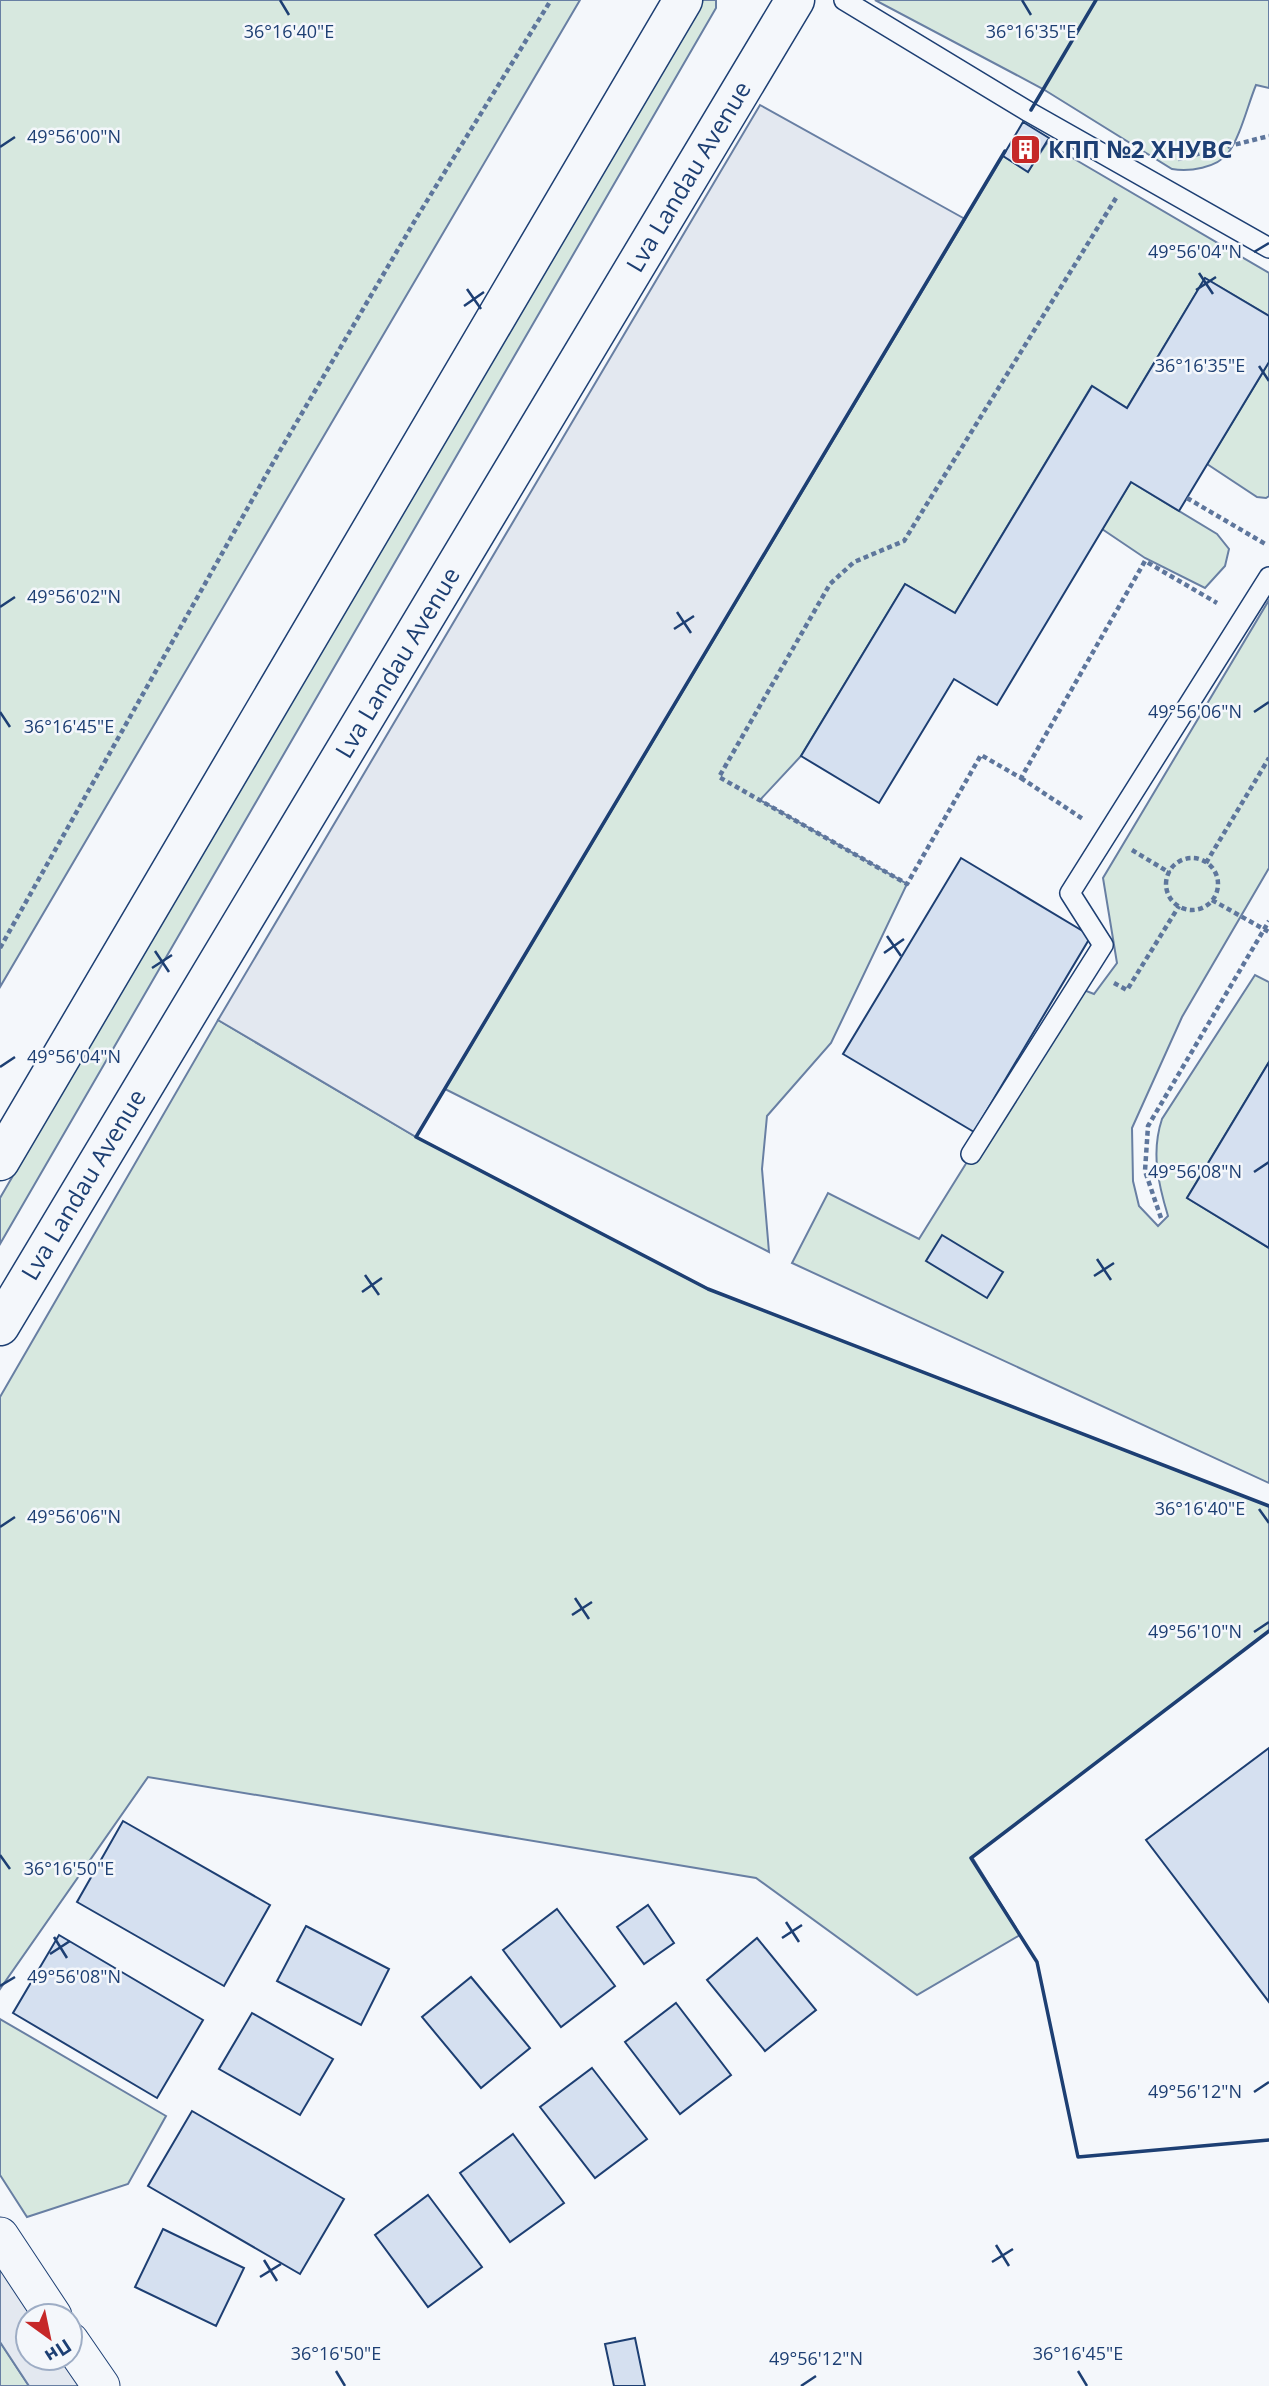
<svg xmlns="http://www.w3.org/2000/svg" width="1269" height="2386" font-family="'Open Sans',sans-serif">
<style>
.green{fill:#d7e8df;stroke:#687fa3;stroke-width:2}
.parking{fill:#e3e8f0;stroke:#687fa3;stroke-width:2}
.building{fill:#d5e0f0;stroke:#1d3f73;stroke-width:2}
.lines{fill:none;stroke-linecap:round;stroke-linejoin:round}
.lane-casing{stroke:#1d3f73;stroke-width:22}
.street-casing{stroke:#1d3f73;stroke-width:39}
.primary-casing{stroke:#1d3f73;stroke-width:41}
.path{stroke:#5e769c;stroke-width:4.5;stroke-dasharray:5 3.5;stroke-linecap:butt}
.lane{stroke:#f4f7fb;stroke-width:19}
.street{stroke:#f4f7fb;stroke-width:37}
.primary{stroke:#f4f7fb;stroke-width:38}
.wall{stroke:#1d3f73;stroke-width:3.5}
.ticks{fill:none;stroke:#1d3f73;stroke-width:2.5}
.labels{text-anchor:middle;stroke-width:5;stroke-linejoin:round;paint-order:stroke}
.poi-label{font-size:24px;font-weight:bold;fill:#1d3f73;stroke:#f4f7fb;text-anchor:start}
.street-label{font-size:24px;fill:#1d3f73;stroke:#f4f7fb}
.ticks-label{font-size:18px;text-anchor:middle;fill:#1d3f73;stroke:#f4f7fb;stroke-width:5;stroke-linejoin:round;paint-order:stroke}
</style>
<rect width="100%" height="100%" fill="#f4f7fb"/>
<!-- green -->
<path class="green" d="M 0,0 L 580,0 L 0,987 Z
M 699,0 L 716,0 L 716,8 L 0,1244 L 0,1198 Z
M 875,0 L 1269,0 L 1269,88 L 1256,85 C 1248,104 1240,138 1228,153 C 1217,168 1189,172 1172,169 L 1043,89 Z
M 1047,143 L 1269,273 L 1269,316 L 1205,278 L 1127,408 L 1091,387 L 955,613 L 905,584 L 801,756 L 760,800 L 907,884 L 831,1043 L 767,1116 L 762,1169 L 769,1252 L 445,1089 L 1003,156 L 1028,171 Z
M 1269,362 L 1269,496 L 1266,498 L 1257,497 L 1207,464 Z
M 1131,482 L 1217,534 L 1229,549 L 1225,566 L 1205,588 L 1145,558 L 1102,529 Z
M 1269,600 L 1269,868 L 1182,1017 L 1132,1128 L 1133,1181 L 1139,1206 L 1158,1226 L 1168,1216 C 1158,1183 1151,1152 1162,1119 L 1255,975 L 1269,982 L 1269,1062 L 1187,1198 L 1269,1248 L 1269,1483 L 792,1263 L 828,1193 L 919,1239 L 1076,987 L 1094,994 L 1117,963 L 1103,878 Z
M 218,1020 L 416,1137 L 708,1289 L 1269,1506 L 1269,1631 L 972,1857 L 1020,1935 L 917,1995 L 756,1878 L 148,1777 L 0,1989 L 0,1397 Z
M 0,2019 L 166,2116 L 128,2184 L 27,2217 L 0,2175 Z
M 0,2342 L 29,2386 L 0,2386 Z"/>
<!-- parking -->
<path class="parking" d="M 760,105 L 965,219 L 416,1137 L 218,1020 Z
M 0,2232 L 56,2316 L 28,2316 L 28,2358 L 70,2358 L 102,2386 L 29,2386 L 0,2342 Z"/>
<!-- building -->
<path class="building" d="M 1023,122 L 1049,138 L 1028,172 L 1003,156 Z
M 1205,278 L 1269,316 L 1269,362 L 1179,511 L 1131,482 L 997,705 L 954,679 L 879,803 L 801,756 L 905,584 L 955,613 L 1092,386 L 1127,408 Z
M 961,858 L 1091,936 L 974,1132 L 843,1054 Z
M 1269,1062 L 1269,1248 L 1187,1198 Z
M 942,1235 L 1003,1272 L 987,1298 L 926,1261 Z
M 1269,1748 L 1269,2002 L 1146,1840 Z
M 123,1821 L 270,1905 L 224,1986 L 77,1902 Z
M 648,1905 L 674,1943 L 644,1964 L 617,1927 Z
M 557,1909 L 615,1986 L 561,2027 L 503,1950 Z
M 306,1926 L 389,1969 L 361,2025 L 277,1981 Z
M 59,1935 L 203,2020 L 157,2098 L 13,2013 Z
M 757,1938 L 816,2010 L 765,2051 L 707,1980 Z
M 471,1977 L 530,2048 L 481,2088 L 422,2017 Z
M 676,2003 L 731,2075 L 680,2114 L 625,2042 Z
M 252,2013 L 333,2059 L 300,2115 L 219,2069 Z
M 592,2068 L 647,2139 L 595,2178 L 540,2107 Z
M 192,2111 L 344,2199 L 300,2274 L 148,2186 Z
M 513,2134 L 564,2203 L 510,2242 L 460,2173 Z
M 428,2195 L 482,2267 L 428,2307 L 375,2235 Z
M 163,2229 L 244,2268 L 216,2326 L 135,2287 Z
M 635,2338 L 645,2386 L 614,2386 L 605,2344 Z"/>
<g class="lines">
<defs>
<path id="lane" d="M 844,0 L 1029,112 L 1269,248
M 971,1154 L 1103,945 L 1070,893 L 1269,577"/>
<path id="street" d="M 0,2236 L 53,2316
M 70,2341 L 101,2386"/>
<path id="primary" d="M 0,1161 L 683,0
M 0,1326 L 795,0"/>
</defs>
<!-- lane casing -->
<use href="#lane" class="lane-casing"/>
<!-- street casing -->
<use href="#street" class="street-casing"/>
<!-- primary casing -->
<use href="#primary" class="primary-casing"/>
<!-- path -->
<path class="path" d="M 1178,159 L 1269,136
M 1116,198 L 904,541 L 854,562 L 830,584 L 719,777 L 907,884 L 981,755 L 1021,778 L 1145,561 L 1217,603
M 1187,498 L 1267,545
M 1021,778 L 1083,819
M 1132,850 L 1170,873
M1166 884a26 26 0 1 1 52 0a26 26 0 1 1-52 0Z
M 1206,863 L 1269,758
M 1212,900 L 1269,932
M 0,948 L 278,454 L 417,217 L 551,0
M 1114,983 L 1127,990 L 1179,906
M 1161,1218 L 1145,1171 L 1148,1126 L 1269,921"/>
<!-- lane -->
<use href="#lane" class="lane"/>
<!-- street -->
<use href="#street" class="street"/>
<!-- primary -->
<use href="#primary" class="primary"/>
<!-- wall -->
<path class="wall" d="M 1031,110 L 1096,0
M 1005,151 L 416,1137 L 708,1289 L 1269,1506
M 1269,1631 L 971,1858 L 1037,1962 L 1078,2157 L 1269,2140"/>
</g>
<!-- ticks -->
<path class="ticks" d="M 280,0 L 289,15M 1022,0 L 1031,15M 0,147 L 15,137M 1254,252 L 1269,243M 1199,273 L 1213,294M 467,289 L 481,309M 1196,290 L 1216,277M 464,306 L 484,292M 1259,366 L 1269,381M 0,607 L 15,597M 677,612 L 691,633M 674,629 L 694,616M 0,712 L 10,727M 1254,712 L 1269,702M 887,936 L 901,956M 155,951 L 169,972M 884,953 L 904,939M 152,968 L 172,955M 0,1067 L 15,1057M 1254,1172 L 1269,1162M 1097,1259 L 1111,1280M 365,1275 L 379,1295M 1094,1276 L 1114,1263M 362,1292 L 382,1278M 1259,1509 L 1269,1523M 0,1527 L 15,1517M 575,1598 L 589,1619M 572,1615 L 592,1602M 1254,1632 L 1269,1622M 0,1855 L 10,1869M 786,1922 L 799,1942M 54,1937 L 67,1958M 782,1938 L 802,1925M 50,1954 L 70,1941M 0,1986 L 15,1977M 1254,2092 L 1269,2082M 996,2245 L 1009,2266M 264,2260 L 277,2281M 992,2262 L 1013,2249M 260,2277 L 281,2264M 336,2371 L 345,2386M 1078,2371 L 1087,2386M 801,2386 L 816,2376"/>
<!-- icons -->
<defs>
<symbol id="building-square" viewBox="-11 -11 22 22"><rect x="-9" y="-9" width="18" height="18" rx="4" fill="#c62828" stroke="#f4f7fb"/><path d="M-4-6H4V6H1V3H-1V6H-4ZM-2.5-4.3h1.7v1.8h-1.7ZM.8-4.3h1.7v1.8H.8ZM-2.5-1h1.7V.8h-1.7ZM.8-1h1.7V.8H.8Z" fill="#fff"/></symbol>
</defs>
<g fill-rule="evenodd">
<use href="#building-square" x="1008" y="132" width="35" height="35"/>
</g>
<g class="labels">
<!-- poi labels -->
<g class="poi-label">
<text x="1048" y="158">КПП №2 ХНУВС</text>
</g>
<!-- street labels -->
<g class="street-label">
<text transform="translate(689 177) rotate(-59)" y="8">Lva Landau Avenue</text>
<text transform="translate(398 663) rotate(-59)" y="8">Lva Landau Avenue</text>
<text transform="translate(84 1185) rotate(-59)" y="8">Lva Landau Avenue</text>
</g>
</g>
<g class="ticks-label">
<text x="289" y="38">36°16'40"E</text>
<text x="1031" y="38">36°16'35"E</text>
<text x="74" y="143">49°56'00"N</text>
<text x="1195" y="258">49°56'04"N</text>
<text x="1200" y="372">36°16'35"E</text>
<text x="74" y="603">49°56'02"N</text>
<text x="1195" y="718">49°56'06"N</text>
<text x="69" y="733">36°16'45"E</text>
<text x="74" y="1063">49°56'04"N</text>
<text x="1195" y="1178">49°56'08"N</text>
<text x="1200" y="1515">36°16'40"E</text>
<text x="74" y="1523">49°56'06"N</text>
<text x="1195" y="1638">49°56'10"N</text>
<text x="69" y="1875">36°16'50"E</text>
<text x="74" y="1983">49°56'08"N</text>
<text x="1195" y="2098">49°56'12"N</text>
<text x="336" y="2360">36°16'50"E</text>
<text x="1078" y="2360">36°16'45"E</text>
<text x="816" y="2365">49°56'12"N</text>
</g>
<!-- north arrow -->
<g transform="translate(49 2337) rotate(147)"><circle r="33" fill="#f4f7fb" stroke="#9eadc5" stroke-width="2"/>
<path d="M0-5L12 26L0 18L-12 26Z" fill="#c62828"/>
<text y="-10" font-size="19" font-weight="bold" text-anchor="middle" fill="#1d3f73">Пн</text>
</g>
</svg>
